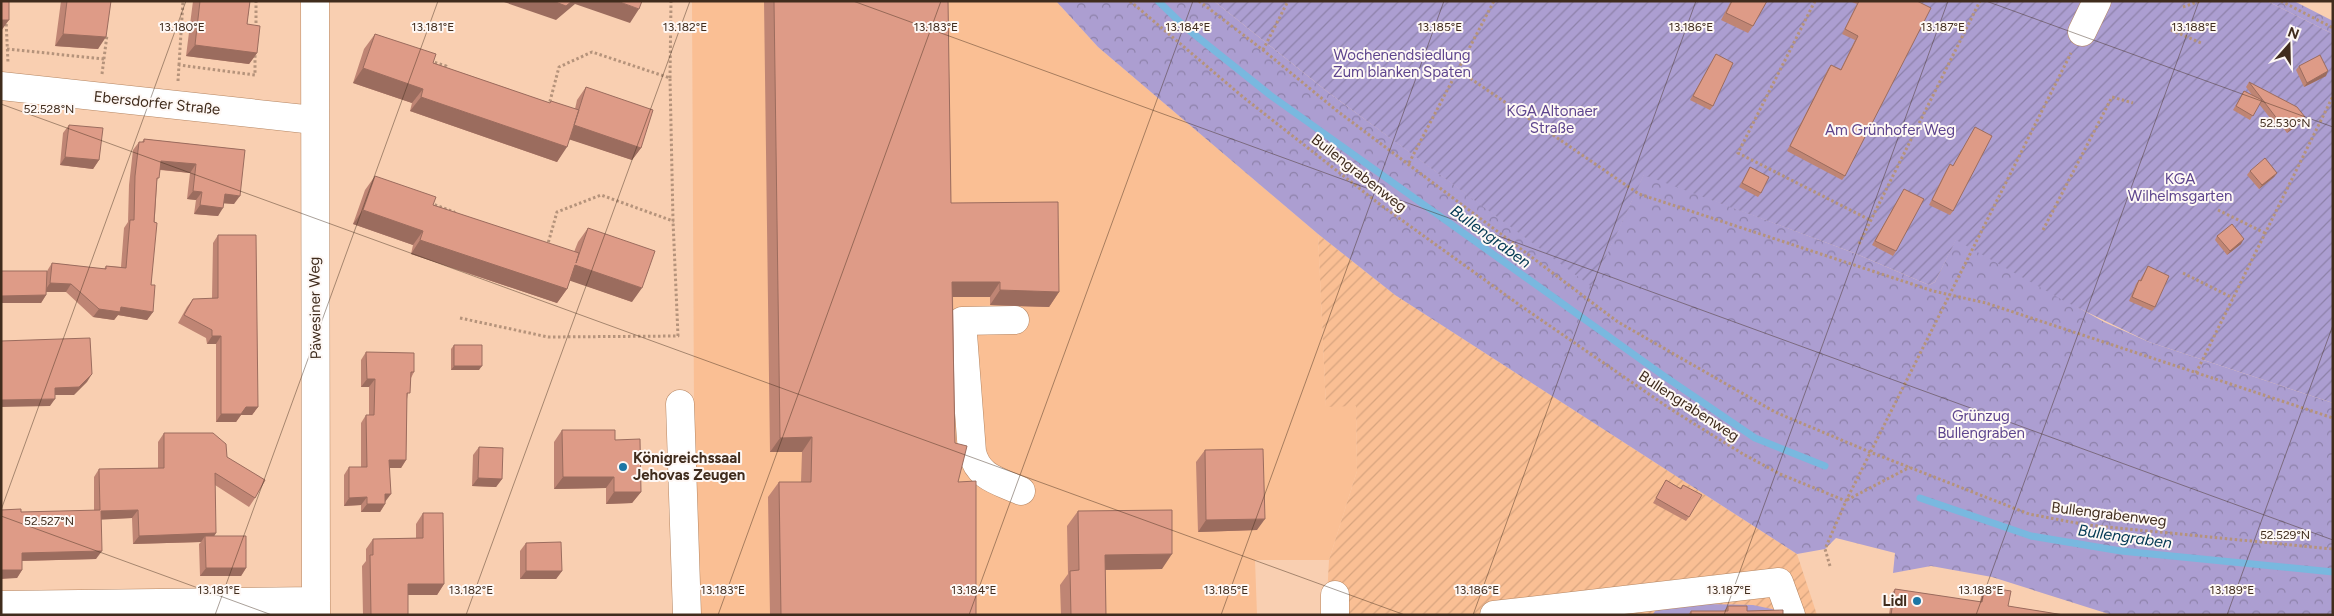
<svg xmlns="http://www.w3.org/2000/svg" width="2334" height="616" font-family="Figtree,sans-serif">
<style>
.built{fill:#fabf94}
.industrial{fill:url(#industrial-furrows)}
.grass{fill:#ac9ed1}
.park{fill:url(#park-crowns)}
.garden{fill:url(#garden-furrows)}
.lines{fill:none;stroke-linecap:round;stroke-linejoin:round}
.stream{stroke:#79b8df;stroke-width:7}
.minor-casing{stroke:#b58561;stroke-width:29}
.path{stroke:#b5937b;stroke-width:3;stroke-dasharray:2.5 2.5;stroke-linecap:butt}
.minor{stroke:#fff;stroke-width:28}
.wall{fill:#bf8574}
.shaded-wall{fill:#9b6c5e}
.building{fill:#de9b87;stroke:#9b6c5e}
.ticks{fill:none;stroke:#402c1d;stroke-width:1;stroke-opacity:0.45}
.poi-dot{fill:#1c76a5;stroke:#fef8f5;stroke-width:2}
.labels{text-anchor:middle;stroke-width:4;stroke-linejoin:round;paint-order:stroke}
.park-label{font-size:15px;fill:#5e458e;stroke:#fef8f5}
.street-label{font-size:15px;fill:#402c1d;stroke:#fef8f5}
.poi-label{font-size:15px;font-weight:bold;fill:#402c1d;stroke:#fef8f5;text-anchor:start}
.water-label{font-size:16px;font-style:italic;fill:#033954;stroke:#fef8f5}
.ticks-label{font-size:12px;text-anchor:middle;fill:#402c1d;stroke:#fef8f5;stroke-width:4;stroke-linejoin:round;paint-order:stroke}
</style>
<defs>
<pattern id="industrial-furrows" width="10" height="10" patternUnits="userSpaceOnUse" patternTransform="scale(1.25)"><rect width="10" height="10" fill="#fabf94"/><path d="M-1 1l2-2M0 10L10 0M9 11l2-2" fill="none" stroke="#d7a47f"/></pattern>
<pattern id="park-crowns" width="20" height="18" patternUnits="userSpaceOnUse" patternTransform="scale(1.25)"><rect width="20" height="18" fill="#ac9ed1"/><path d="M2 6a3 3 0 1 1 6 0M12 15a3 3 0 1 1 6 0" fill="none" stroke="#8d81a9"/></pattern>
<pattern id="garden-furrows" width="10" height="10" patternUnits="userSpaceOnUse" patternTransform="scale(1.25)"><rect width="10" height="10" fill="#ac9ed1"/><path d="M-1 1l2-2M0 10L10 0M9 11l2-2" fill="none" stroke="#8d81a9"/></pattern>
</defs>
<rect width="100%" height="100%" fill="#f9cfb1"/>
<!-- built -->
<path class="built" d="M 692,1 L 1056,1 L 1098,47 L 1318,234 L 1326,406 L 1356,405 L 1357,471 L 1329,560 L 1255,560 L 1257,615 L 695,615 Z"/>
<!-- industrial -->
<path class="industrial" d="M 1318,234 L 1395,295 L 1797,554 L 1817,615 L 1326,615 L 1329,560 L 1357,471 L 1356,406 L 1326,407 Z"/>
<!-- grass -->
<path class="grass" d="M 1706,604 L 1753,605 L 1781,611 L 1783,615 L 1652,615 L 1656,610 Z"/>
<!-- park -->
<path class="park" d="M 1056,1 L 1214,1 L 1329,93 L 1592,286 L 1644,174 L 1854,253 L 1929,285 L 1935,282 L 1956,239 L 2104,322 L 2149,342 L 2333,403 L 2333,615 L 2112,615 L 1992,577 L 1931,566 L 1893,573 L 1895,553 L 1836,538 L 1825,549 L 1797,554 L 1395,295 L 1318,234 L 1098,47 Z
M 2267,1 L 2294,1 L 2333,21 L 2333,34 Z"/>
<!-- garden -->
<path class="garden" d="M 1214,1 L 2267,1 L 2333,34 L 2333,403 L 2149,342 L 2066,302 L 1956,240 L 1935,282 L 1929,285 L 1854,253 L 1644,175 L 1592,287 L 1329,93 Z"/>
<g class="lines">
<!-- stream -->
<path class="stream" d="M 1158,1 L 1185,27 L 1270,95 L 1664,376 L 1755,438 L 1825,466
M 1920,498 L 2031,536 L 2121,551 L 2333,572"/>
<defs>
<path id="minor" d="M 315,1 L 316,615
M 2082,32 L 2097,1
M 1,86 L 314,120
M 1015,320 L 962,321 L 972,452 C 978,478 999,481 1021,491
M 680,404 L 687,615
M 1,605 L 316,601
M 1335,615 L 1335,595
M 1494,615 L 1779,582 L 1791,615"/>
</defs>
<!-- minor casing -->
<use href="#minor" class="minor-casing"/>
<!-- path -->
<path class="path" d="M 1130,1 L 1243,97 L 1378,203 L 1521,306 L 1672,410 L 1743,454 L 1780,474 L 1846,501
M 1199,1 L 1263,50 L 1336,110 L 1618,322 L 1775,412 L 1870,452 L 2029,514 L 2087,525 L 2333,549
M 1815,1 L 1738,153 L 1870,220
M 2281,1 L 2333,28
M 2183,7 L 2200,1
M 6,19 L 8,63
M 256,28 L 256,1
M 2171,30 L 2201,43
M 7,49 L 104,59
M 1263,50 L 1288,1
M 430,61 L 446,66 L 449,70
M 179,65 L 183,1
M 1458,70 L 1639,194 L 1933,291 L 1986,303 L 2333,418
M 102,74 L 107,35
M 670,78 L 671,1
M 178,81 L 179,65 L 255,75 L 255,52
M 1409,163 L 1494,1
M 430,203 L 454,212 L 456,215
M 2218,210 L 2265,233
M 2043,230 L 2112,97 L 2133,103
M 1859,244 L 1980,1
M 547,247 L 557,212 L 601,195 L 673,221 L 670,78 L 592,52 L 559,67 L 549,105
M 2183,273 L 2233,298
M 460,318 L 548,337 L 678,336 L 673,221
M 2196,373 L 2333,96
M 1847,500 L 1910,467
M 1830,566 L 1825,549 L 1846,501 L 2071,53"/>
<!-- minor -->
<use href="#minor" class="minor"/>
</g>
<!-- wall -->
<path class="wall" d="M 61,1 L 111,1 L 98,49 L 55,46 Z
M 193,1 L 250,1 L 247,24 L 257,53 L 249,64 L 186,56 Z
M 764,1 L 948,1 L 951,203 L 1059,292 L 1049,307 L 990,305 L 990,297 L 953,297 L 955,443 L 958,482 L 976,615 L 770,615 L 768,497 L 779,482 L 801,482 L 802,452 L 770,452 Z
M 1731,1 L 1767,1 L 1753,26 L 1748,33 L 1721,20 Z
M 1853,1 L 1917,1 L 1845,176 L 1842,180 L 1787,151 L 1828,69 L 1831,65 L 1841,69 L 1855,40 L 1842,34 L 1857,4 L 1852,2 Z
M 375,34 L 433,63 L 550,103 L 551,101 L 575,109 L 577,100 L 586,87 L 641,148 L 632,160 L 570,139 L 557,162 L 410,111 L 412,103 L 353,83 L 364,49 Z
M 1716,54 L 1713,106 L 1710,110 L 1690,100 Z
M 2299,66 L 2326,76 L 2304,87 L 2296,70 Z
M 2249,82 L 2302,122 L 2287,133 L 2281,125 L 2278,128 L 2259,104 L 2250,120 L 2233,110 L 2244,91 L 2252,95 L 2246,87 Z
M 69,125 L 99,160 L 93,169 L 60,165 L 63,133 Z
M 1975,127 L 1953,211 L 1950,215 L 1929,205 L 1947,169 L 1950,164 L 1953,166 Z
M 144,139 L 245,150 L 234,204 L 224,203 L 218,216 L 194,214 L 196,200 L 187,199 L 190,173 L 160,170 L 157,181 L 151,285 L 153,312 L 147,320 L 118,315 L 114,320 L 93,317 L 66,292 L 46,292 L 46,295 L 41,303 L 1,303 L 1,271 L 47,271 L 52,263 L 104,269 L 106,266 L 121,267 L 124,228 L 128,222 L 129,185 L 133,150 L 139,142 L 142,142 Z
M 1750,167 L 1761,193 L 1758,197 L 1739,187 Z
M 2250,171 L 2277,173 L 2274,177 L 2259,189 L 2247,175 Z
M 375,176 L 433,205 L 574,252 L 578,242 L 588,228 L 632,302 L 570,280 L 567,289 L 557,303 L 411,254 L 413,245 L 353,224 L 365,190 Z
M 1904,189 L 1896,251 L 1893,256 L 1872,245 Z
M 218,235 L 258,407 L 252,415 L 241,415 L 236,422 L 216,422 L 216,344 L 207,344 L 206,338 L 178,323 L 187,307 L 193,299 L 212,299 L 213,243 Z
M 2217,236 L 2241,244 L 2227,255 L 2215,240 Z
M 2148,266 L 2155,307 L 2152,311 L 2129,301 L 2136,284 L 2139,280 L 2140,280 Z
M 454,345 L 479,370 L 451,370 L 451,349 Z
M 366,352 L 414,372 L 411,378 L 407,399 L 406,460 L 401,468 L 390,468 L 385,504 L 380,512 L 361,512 L 361,505 L 344,506 L 344,475 L 349,467 L 361,467 L 361,423 L 366,415 L 369,415 L 369,387 L 361,387 L 361,360 Z
M 562,430 L 615,440 L 641,492 L 632,503 L 606,504 L 606,488 L 554,489 L 554,442 Z
M 164,433 L 227,457 L 255,498 L 249,507 L 215,485 L 214,536 L 246,568 L 241,576 L 200,576 L 199,544 L 201,542 L 133,544 L 132,518 L 101,519 L 96,559 L 22,561 L 22,570 L 17,578 L 21,512 L 94,511 L 94,477 L 99,469 L 158,468 L 158,442 Z
M 479,447 L 502,479 L 496,487 L 472,486 L 473,455 Z
M 1205,450 L 1257,530 L 1198,532 L 1196,462 Z
M 1666,480 L 1680,488 L 1683,485 L 1689,517 L 1686,521 L 1653,503 Z
M 1078,511 L 1162,569 L 1105,570 L 1106,615 L 1061,615 L 1060,585 L 1068,574 L 1067,526 Z
M 423,513 L 444,584 L 437,595 L 408,595 L 408,615 L 363,615 L 362,566 L 366,561 L 366,549 L 373,539 L 416,538 L 416,524 Z
M 526,543 L 562,571 L 556,579 L 520,579 L 520,551 Z
M 1985,587 L 2008,606 L 2064,615 L 1889,615 L 1892,593 L 1895,589 L 1980,602 L 1982,591 Z
M 1728,606 L 1747,611 L 1783,615 L 1688,615 L 1691,611 L 1724,611 Z"/>
<!-- shaded-wall -->
<path class="shaded-wall" d="M 501,1 L 617,1 L 639,9 L 630,23 L 575,4 L 556,20 Z
M 1,20 L 9,20 L 1,31 Z
M 63,34 L 106,37 L 98,49 L 55,46 Z
M 195,45 L 257,53 L 249,64 L 186,56 Z
M 363,68 L 423,89 L 412,103 L 353,83 Z
M 2328,71 L 2326,76 L 2304,87 L 2307,83 Z
M 421,97 L 567,147 L 557,162 L 410,111 Z
M 2305,117 L 2302,122 L 2287,133 L 2290,129 Z
M 574,125 L 641,148 L 632,160 L 565,138 Z
M 65,157 L 99,160 L 93,169 L 60,165 Z
M 161,161 L 196,164 L 190,173 L 155,169 Z
M 2277,173 L 2274,177 L 2259,189 L 2262,185 Z
M 193,191 L 202,192 L 196,200 L 187,199 Z
M 225,194 L 240,196 L 234,204 L 219,203 Z
M 200,205 L 223,208 L 218,216 L 194,214 Z
M 363,210 L 423,231 L 413,245 L 353,224 Z
M 2244,239 L 2241,244 L 2227,255 L 2230,251 Z
M 420,240 L 567,289 L 557,303 L 411,254 Z
M 575,265 L 642,288 L 632,302 L 565,279 Z
M 952,282 L 1000,282 L 990,297 L 942,297 Z
M 50,283 L 71,284 L 66,292 L 44,292 Z
M 1000,290 L 1059,292 L 1049,307 L 990,305 Z
M 46,295 L 41,303 L 1,303 L 1,296 Z
M 121,307 L 153,312 L 147,320 L 118,315 L 114,320 L 93,317 L 99,309 Z
M 212,336 L 221,336 L 216,344 L 207,344 Z
M 454,366 L 482,366 L 479,370 L 451,370 Z
M 92,374 L 87,382 L 74,395 L 50,395 L 55,388 Z
M 367,379 L 375,379 L 369,387 L 361,387 Z
M 55,399 L 50,406 L 1,407 L 1,400 Z
M 246,407 L 258,407 L 252,415 L 241,415 L 236,422 L 216,422 L 221,414 Z
M 812,437 L 802,452 L 770,452 L 780,438 Z
M 389,460 L 406,460 L 401,468 L 384,468 Z
M 563,477 L 614,477 L 606,488 L 554,489 Z
M 478,478 L 502,479 L 496,487 L 472,486 Z
M 614,492 L 641,492 L 632,503 L 606,504 Z
M 385,494 L 391,494 L 385,502 Z
M 367,497 L 361,505 L 344,506 L 349,498 Z
M 367,504 L 385,504 L 380,512 L 361,512 Z
M 138,510 L 132,518 L 95,520 L 101,511 Z
M 1265,519 L 1257,530 L 1198,532 L 1206,520 Z
M 216,533 L 211,542 L 205,536 L 201,542 L 133,544 L 139,536 Z
M 102,551 L 96,559 L 16,561 L 22,553 Z
M 1172,554 L 1162,569 L 1095,570 L 1105,555 Z
M 206,568 L 246,568 L 241,576 L 200,576 Z
M 1,570 L 22,570 L 17,578 L 1,579 Z
M 526,571 L 562,571 L 556,579 L 520,579 Z
M 408,584 L 444,584 L 437,595 L 400,595 Z"/>
<!-- building -->
<path class="building" d="M 1,1 L 9,1 L 9,20 L 1,20 Z
M 67,1 L 111,1 L 106,37 L 63,34 Z
M 200,1 L 250,1 L 247,24 L 260,26 L 257,53 L 195,45 Z
M 553,1 L 572,1 L 566,6 Z
M 617,1 L 642,1 L 639,9 Z
M 774,1 L 948,1 L 951,203 L 1058,202 L 1059,292 L 1000,290 L 1000,282 L 952,282 L 955,443 L 967,446 L 958,482 L 976,481 L 976,615 L 781,615 L 779,482 L 811,482 L 812,437 L 780,438 Z
M 1732,1 L 1767,1 L 1753,26 L 1726,13 Z
M 1859,1 L 1917,1 L 1931,8 L 1845,176 L 1790,146 L 1831,65 L 1841,70 L 1858,36 L 1845,29 Z
M 375,34 L 436,54 L 433,63 L 550,103 L 551,101 L 579,110 L 567,147 L 421,97 L 423,89 L 363,68 Z
M 1716,54 L 1733,63 L 1713,106 L 1693,96 Z
M 2320,55 L 2328,71 L 2307,83 L 2299,66 Z
M 2249,82 L 2297,107 L 2305,117 L 2290,129 L 2284,121 L 2281,124 Z
M 586,87 L 653,110 L 641,148 L 574,125 Z
M 2244,91 L 2262,100 L 2253,116 L 2236,106 Z
M 69,125 L 103,128 L 99,160 L 65,157 Z
M 1975,127 L 1992,136 L 1953,211 L 1932,200 L 1950,164 L 1953,166 Z
M 144,139 L 245,150 L 240,196 L 225,194 L 223,208 L 200,205 L 202,192 L 193,191 L 196,164 L 161,161 L 159,178 L 157,178 L 154,222 L 157,223 L 151,285 L 155,285 L 153,312 L 121,307 L 120,312 L 99,309 L 71,284 L 50,283 L 52,263 L 106,269 L 106,266 L 126,268 L 130,220 L 134,220 L 135,176 L 139,142 L 144,142 Z
M 2265,158 L 2277,173 L 2262,185 L 2250,171 Z
M 1750,167 L 1769,177 L 1761,193 L 1742,183 Z
M 375,176 L 436,197 L 433,205 L 579,253 L 576,263 L 588,228 L 655,251 L 642,288 L 575,265 L 567,289 L 420,240 L 423,231 L 363,210 Z
M 1904,189 L 1924,199 L 1896,251 L 1875,241 Z
M 2232,224 L 2244,239 L 2230,251 L 2217,236 Z
M 218,235 L 256,235 L 258,407 L 246,407 L 241,414 L 221,414 L 221,336 L 212,336 L 212,330 L 184,315 L 193,299 L 218,298 Z
M 2148,266 L 2169,276 L 2155,307 L 2132,297 L 2139,280 L 2141,281 Z
M 1,271 L 47,271 L 46,295 L 1,296 Z
M 90,338 L 92,374 L 79,387 L 55,388 L 55,399 L 1,400 L 1,341 Z
M 454,345 L 482,345 L 482,366 L 454,366 Z
M 366,352 L 414,353 L 414,372 L 411,372 L 410,393 L 407,393 L 406,460 L 389,460 L 391,494 L 385,494 L 385,504 L 367,504 L 367,497 L 349,498 L 349,467 L 367,467 L 366,415 L 374,415 L 375,379 L 367,379 Z
M 562,430 L 615,430 L 615,440 L 640,439 L 641,492 L 614,492 L 614,477 L 563,477 Z
M 164,433 L 213,433 L 226,444 L 227,457 L 265,480 L 255,498 L 215,473 L 216,533 L 139,536 L 138,510 L 101,511 L 102,551 L 22,553 L 22,570 L 1,570 L 1,510 L 21,509 L 21,512 L 100,510 L 99,469 L 164,468 Z
M 479,447 L 503,448 L 502,479 L 478,478 Z
M 1263,449 L 1265,519 L 1206,520 L 1205,450 Z
M 1666,480 L 1681,489 L 1683,485 L 1702,495 L 1689,517 L 1656,498 Z
M 1172,510 L 1172,554 L 1105,555 L 1106,615 L 1071,615 L 1070,571 L 1079,570 L 1078,511 Z
M 423,513 L 443,513 L 444,584 L 408,584 L 408,615 L 371,615 L 370,555 L 373,555 L 373,539 L 423,538 Z
M 205,536 L 246,536 L 246,568 L 206,568 Z
M 561,542 L 562,571 L 526,571 L 526,543 Z
M 1985,587 L 2011,591 L 2008,606 L 2064,615 L 1891,615 L 1895,589 L 1982,602 Z
M 1728,606 L 1747,606 L 1747,611 L 1783,610 L 1783,615 L 1691,615 L 1691,611 L 1728,611 Z"/>
<!-- ticks -->
<path class="ticks" d="M 853,1 L 2333,540M 1986,1 L 2333,127M 1,104 L 1405,615M 1,510 L 186,1M 1,516 L 272,615M 215,615 L 438,1M 466,615 L 690,1M 718,615 L 941,1M 969,615 L 1193,1M 1221,615 L 1444,1M 1473,615 L 1696,1M 1724,615 L 1948,1M 1976,615 L 2199,1M 2227,615 L 2333,325"/>
<!-- markers -->
<g class="poi-dot">
<circle cx="623" cy="467" r="5"/>
<circle cx="1917" cy="601" r="5"/>
</g>
<g class="labels">
<!-- park labels -->
<g class="park-label">
<text x="1402" y="60">Wochenendsiedlung<tspan x="1402" dy="17">Zum blanken Spaten</tspan></text>
<text x="1552" y="116">KGA Altonaer<tspan x="1552" dy="17">Straße</tspan></text>
<text x="1890" y="135">Am Grünhofer Weg</text>
<text x="2180" y="184">KGA<tspan x="2180" dy="17">Wilhelmsgarten</tspan></text>
<text x="1981" y="421">Grünzug<tspan x="1981" dy="17">Bullengraben</tspan></text>
</g>
<!-- street labels -->
<g class="street-label">
<text transform="translate(157 103) rotate(6)" y="5">Ebersdorfer Straße</text>
<text transform="translate(1359 173) rotate(38)" y="5">Bullengrabenweg</text>
<text transform="translate(315 308) rotate(-91)" y="5">Päwesiner Weg</text>
<text transform="translate(1689 406) rotate(33)" y="5">Bullengrabenweg</text>
<text transform="translate(2109 514) rotate(7)" y="5">Bullengrabenweg</text>
</g>
<!-- poi labels -->
<g class="poi-label">
<text x="633" y="463">Königreichssaal<tspan x="633" dy="17">Jehovas Zeugen</tspan></text>
<text x="1907" y="606" text-anchor="end">Lidl</text>
</g>
<!-- water labels -->
<g class="water-label">
<text transform="translate(1491 236) rotate(36)" y="6">Bullengraben</text>
<text transform="translate(2125 536) rotate(8)" y="6">Bullengraben</text>
</g>
</g>
<g class="ticks-label">
<text x="936" y="31">13.183°E</text>
<text x="1188" y="31">13.184°E</text>
<text x="1691" y="31">13.186°E</text>
<text x="1943" y="31">13.187°E</text>
<text x="182" y="31">13.180°E</text>
<text x="433" y="31">13.181°E</text>
<text x="685" y="31">13.182°E</text>
<text x="1440" y="31">13.185°E</text>
<text x="2194" y="31">13.188°E</text>
<text x="49" y="113">52.528°N</text>
<text x="2285" y="127">52.530°N</text>
<text x="49" y="525">52.527°N</text>
<text x="2285" y="539">52.529°N</text>
<text x="219" y="594">13.181°E</text>
<text x="471" y="594">13.182°E</text>
<text x="723" y="594">13.183°E</text>
<text x="974" y="594">13.184°E</text>
<text x="1226" y="594">13.185°E</text>
<text x="1477" y="594">13.186°E</text>
<text x="1729" y="594">13.187°E</text>
<text x="1981" y="594">13.188°E</text>
<text x="2232" y="594">13.189°E</text>
</g>
<!-- border -->
<rect width="2334" height="616" fill="none" stroke="#402c1d" stroke-width="5"/>
<!-- north arrow -->
<g transform="translate(2289 45) rotate(20)" stroke="#fef8f5" stroke-width="4" paint-order="stroke">
<path d="M0-4L9 19L0 12L-9 19Z" fill="#402c1d"/>
<text y="-8" font-size="14" font-weight="bold" text-anchor="middle" fill="#402c1d">N</text>
</g>
</svg>
